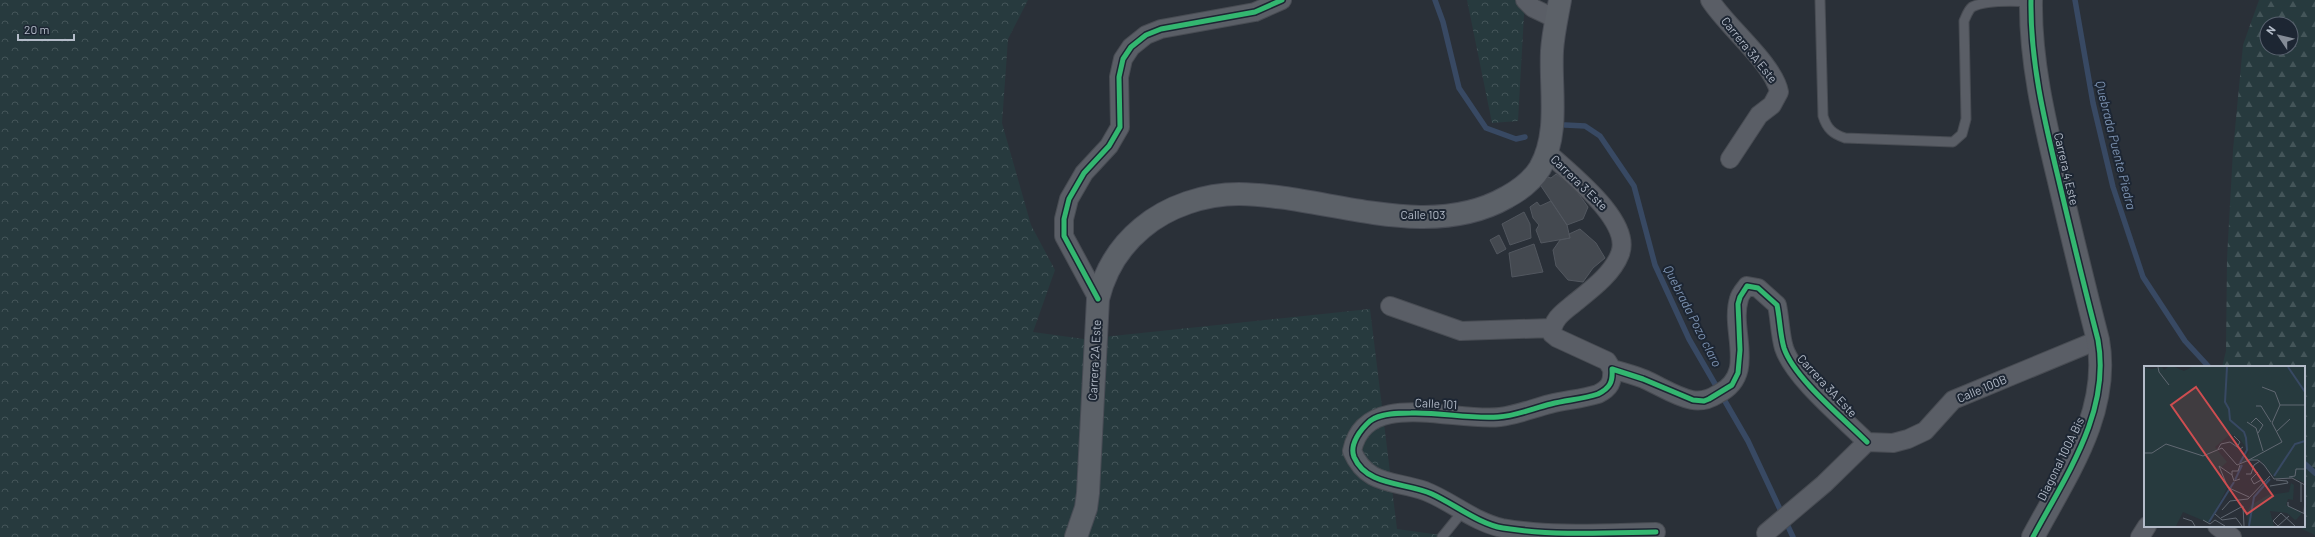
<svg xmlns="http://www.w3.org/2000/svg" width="2315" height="537" font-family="Barlow,sans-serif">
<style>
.forest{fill:url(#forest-firs);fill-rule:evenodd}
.park{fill:url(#park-crowns)}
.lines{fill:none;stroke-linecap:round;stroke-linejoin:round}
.stream{stroke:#384963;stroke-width:5.5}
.building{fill:#444950;stroke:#52575f}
.service-casing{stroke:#484c53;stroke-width:11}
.minor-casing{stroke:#484c53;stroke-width:20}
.tertiary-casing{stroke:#484c53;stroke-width:24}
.primary-casing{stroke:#484c55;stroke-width:24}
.service{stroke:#5a5e66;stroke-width:9}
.minor{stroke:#5a5e66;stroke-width:18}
.tertiary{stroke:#5a5e66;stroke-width:22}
.primary{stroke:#5c6168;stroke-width:22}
.cycleway-casing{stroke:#1d2633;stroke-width:8}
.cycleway{stroke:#33b770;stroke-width:5}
.labels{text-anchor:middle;stroke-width:4;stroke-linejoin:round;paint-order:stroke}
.street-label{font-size:12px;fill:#b4bcc9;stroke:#1d2633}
.water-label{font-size:13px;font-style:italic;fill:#7c92b1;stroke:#1d2633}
.inset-river{fill:none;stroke:#384963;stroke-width:2}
.inset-road{fill:none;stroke:#616872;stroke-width:1}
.view{fill:#ce4d50;fill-opacity:0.15;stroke:#ce4d50;stroke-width:2}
.inset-edge{fill:none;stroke:#b4bcc9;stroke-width:2}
</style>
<defs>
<pattern id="forest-firs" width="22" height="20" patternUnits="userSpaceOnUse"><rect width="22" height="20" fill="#273a3e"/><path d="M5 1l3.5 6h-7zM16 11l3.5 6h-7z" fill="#445559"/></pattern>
<pattern id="park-crowns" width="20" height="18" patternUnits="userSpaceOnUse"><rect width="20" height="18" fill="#273a3e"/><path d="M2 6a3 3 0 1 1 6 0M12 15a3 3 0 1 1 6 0" fill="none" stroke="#445559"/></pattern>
</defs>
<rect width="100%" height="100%" fill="#2a3038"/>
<!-- forest -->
<path class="forest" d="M 2259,0 L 2315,0 L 2315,535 L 2296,526 L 2304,526 L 2304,367 L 2222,367 L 2226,351 L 2227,259 L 2233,150 L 2243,45 ZM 2267,24 L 2291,24 L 2291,48 L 2267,48 Z"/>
<!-- park -->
<path class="park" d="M 0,0 L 1028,0 L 1008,39 L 1002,123 L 1031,225 L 1055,270 L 1033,332 L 1084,339 L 1370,309 L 1397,529 L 1455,537 L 0,537 Z
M 1467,0 L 1530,0 L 1524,15 L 1518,121 L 1492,123 Z"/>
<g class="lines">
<!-- stream -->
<path class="stream" d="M 1435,0 L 1443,22 L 1459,88 L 1486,128 L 1516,139 L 1525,137
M 2075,0 L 2093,103 L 2113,187 L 2143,277 L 2185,341 L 2209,367
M 1565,125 L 1585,126 L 1600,136 L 1634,186 L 1655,265 L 1689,339 L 1748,441 L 1793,537
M 2304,463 L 2315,473"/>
</g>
<!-- building -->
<path class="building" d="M 1556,174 L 1573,186 L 1588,207 L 1583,219 L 1567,225 L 1539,183 L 1544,176 L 1551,178 Z
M 1551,201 L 1567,225 L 1570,238 L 1541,243 L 1536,230 L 1539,225 L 1533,218 L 1530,207 L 1537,202 L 1540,206 Z
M 1524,212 L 1530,224 L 1531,238 L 1510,245 L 1502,224 Z
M 1580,229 L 1596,243 L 1605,258 L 1593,268 L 1583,282 L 1568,280 L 1556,266 L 1553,250 L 1560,240 L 1570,238 L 1569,234 Z
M 1499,235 L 1506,249 L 1497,254 L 1490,240 Z
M 1534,244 L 1543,272 L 1512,277 L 1509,253 Z"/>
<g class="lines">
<defs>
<path id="service" d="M 1820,0 L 1823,116 C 1827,129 1833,134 1845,138 L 1953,142 L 1962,134 L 1966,119 L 1964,21 C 1966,17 1968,10 1972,7 C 1986,0 2014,1 2031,2
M 1442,537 L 1463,511"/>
<path id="minor" d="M 1525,0 L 1533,8 L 1556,19
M 1710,0 C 1726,26 1774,64 1779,92 L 1772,105 L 1759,115 L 1730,159
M 1547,152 C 1568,172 1633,221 1620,254 C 1612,275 1589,291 1572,305 C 1562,313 1552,320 1552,334 L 1557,338 L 1607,361 L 1612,369
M 1098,299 L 1064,236 L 1064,219 L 1069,199 L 1084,173 L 1109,146 L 1120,127 L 1119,77 L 1123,59 L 1131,47 L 1146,35 L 1161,29 L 1255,12 L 1282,0
M 1390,306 L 1461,331 L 1552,328
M 1612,369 C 1613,382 1610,388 1598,394 C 1582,399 1566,400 1550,404 C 1534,408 1517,415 1500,417 C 1456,423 1365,387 1352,451 C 1367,486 1394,480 1425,491 C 1451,501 1474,522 1502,528 C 1551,537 1606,533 1656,532
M 1612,369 C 1623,372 1634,375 1644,379 C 1660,386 1676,397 1692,400 C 1702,402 1710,399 1718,394 C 1758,374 1729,331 1739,299 C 1740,294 1744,290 1747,286 L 1758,288 L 1777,305 C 1780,319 1780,335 1784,348 C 1794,378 1843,418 1867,442
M 2217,526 L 2232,537
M 1766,533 L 1824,484 L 1867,442 L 1893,443 L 1908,439 L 1925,431 L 1953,400 L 2098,340
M 2140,537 L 2147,526"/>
<path id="tertiary" d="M 2031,0 C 2030,60 2044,119 2058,177 C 2071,232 2084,286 2098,340 C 2111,412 2066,475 2033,537"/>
<path id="primary" d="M 1076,537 L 1086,508 L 1088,493 L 1098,299 C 1105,270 1119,247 1142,228 C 1168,206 1205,194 1239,194 C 1325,195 1427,243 1507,197 C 1520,190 1532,181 1540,168 C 1560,133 1550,89 1552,51 C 1553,34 1557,17 1560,0"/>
</defs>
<!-- service casing -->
<use href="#service" class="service-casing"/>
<!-- minor casing -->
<use href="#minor" class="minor-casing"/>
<!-- tertiary casing -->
<use href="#tertiary" class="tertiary-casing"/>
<!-- primary casing -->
<use href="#primary" class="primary-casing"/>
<!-- service -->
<use href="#service" class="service"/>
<!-- minor -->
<use href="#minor" class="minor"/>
<!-- tertiary -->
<use href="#tertiary" class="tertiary"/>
<!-- primary -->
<use href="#primary" class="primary"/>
<defs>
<path id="cycleway" d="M 2031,0 C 2030,60 2044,119 2058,177 C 2071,232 2084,286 2098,340 C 2111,412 2066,475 2033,537
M 1098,299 L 1064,236 L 1064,219 L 1069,199 L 1084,173 L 1109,146 L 1120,127 L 1119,77 L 1123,59 L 1131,47 L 1146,35 L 1161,29 L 1255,12 L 1282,0
M 1656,532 C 1605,533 1554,536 1503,528 C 1479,524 1454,504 1432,494 C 1406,482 1367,487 1354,457 C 1349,444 1361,429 1370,421 C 1380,413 1400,413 1411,413 C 1440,412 1469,419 1498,417 C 1516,416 1534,408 1551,404 C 1567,400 1583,399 1598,394 C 1610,388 1613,382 1612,369 L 1643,379 L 1693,400 L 1704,401 L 1709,399 L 1732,385 L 1738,373 L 1740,350 L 1738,304 L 1740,297 L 1747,286 L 1758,288 L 1777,305 C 1780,319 1780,335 1784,348 C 1794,378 1843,418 1867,442"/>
</defs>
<!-- cycleway casing -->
<use href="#cycleway" class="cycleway-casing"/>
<!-- cycleway -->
<use href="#cycleway" class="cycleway"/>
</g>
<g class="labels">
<!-- street labels -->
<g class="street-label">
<text transform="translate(1749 50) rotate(51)" y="4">Carrera 3A Este</text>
<text transform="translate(2066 169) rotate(77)" y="4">Carrera 4 Este</text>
<text transform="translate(1579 183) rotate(44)" y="4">Carrera 3 Este</text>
<text x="1423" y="219">Calle 103</text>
<text transform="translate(1095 360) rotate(-87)" y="4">Carrera 2A Este</text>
<text transform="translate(1827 386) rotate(47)" y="4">Carrera 3A Este</text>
<text transform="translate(1982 389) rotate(-23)" y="4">Calle 100B</text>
<text transform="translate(1436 404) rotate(3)" y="4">Calle 101</text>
<text transform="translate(2061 459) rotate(-64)" y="4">Diagonal 100A Bis</text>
</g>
<!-- water labels -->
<g class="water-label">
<text transform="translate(2116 145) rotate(76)" y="5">Quebrada Puente Piedra</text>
<text transform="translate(1693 316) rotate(63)" y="5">Quebrada Pozo claro</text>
</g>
</g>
<!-- overview -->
<g transform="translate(2144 366)">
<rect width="161" height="161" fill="#2a3038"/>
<path d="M 147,117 L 150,119 L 149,134 L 144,133 L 142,139 L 158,147 L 153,153 L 151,154 L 143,147 L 126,145 L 130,160 L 104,160 L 103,146 L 107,139 L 124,129 L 145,126 Z" fill="#273a3e"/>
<path d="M 0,1 L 7,3 L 18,1 L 20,4 L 24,1 L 31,1 L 40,5 L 48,1 L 161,1 L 161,117 L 150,112 L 131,112 L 115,93 L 97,97 L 105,86 L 96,73 L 89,69 L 84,70 L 71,81 L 83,96 L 73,105 L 83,122 L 65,157 L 39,146 L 32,160 L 0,160 Z" fill="#273a3e"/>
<path class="inset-river" d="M 83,1 L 81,36 L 85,43 L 86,54 L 100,66 L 102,72 L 103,84 L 96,97M 144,1 L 161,26M 130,110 L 151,78 L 161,75M 91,114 L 98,99M 65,156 L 90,116M 105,160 L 110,131 L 126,113"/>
<path class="inset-road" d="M 14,1 L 15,6 L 25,19M 118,21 L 131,26 L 136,39M 136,39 L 161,39M 112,40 L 117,40 L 127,56M 103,56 L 112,62 L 119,85M 107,57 L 112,52 L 119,59 L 114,67M 132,66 L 146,53M 90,70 L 96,76 L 93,81M 74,83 L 77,78 L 86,76 L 96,83 L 99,81M 0,87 L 8,87 L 22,78 L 59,90 L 78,82 L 93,99 L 105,94 L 114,94 L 120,99 L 130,113 L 148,112 L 161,119M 103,95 L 138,76 L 128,57 L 136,39M 75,100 L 88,109 L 90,115 L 96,113M 75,100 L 82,117M 114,106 L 107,113 L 110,118 L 117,114 L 119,117M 102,108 L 107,108 L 110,99 L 116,95M 88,109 L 88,105 L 94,105 L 96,99M 145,111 L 151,110 L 152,103 L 161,103M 126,120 L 144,117 L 143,115 L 132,114M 85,122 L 105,131M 144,136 L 144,140 L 161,148M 157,136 L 157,117M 78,144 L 86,135 L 104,133 L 126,110M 160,147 L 161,133M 71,148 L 78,154 L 92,152 L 98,160M 39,152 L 48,155 L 51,160M 77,152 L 99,140 L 100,160M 59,154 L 66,158 L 71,154 L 81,160M 134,160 L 129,155 L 137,147 L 151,160M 134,160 L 145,150"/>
<path class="view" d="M 52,21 L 129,130 L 103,148 L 27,39 Z"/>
<rect width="161" height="161" class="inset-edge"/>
</g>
<!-- north arrow -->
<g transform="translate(2279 36) rotate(305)"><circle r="19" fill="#1d2633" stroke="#59626f"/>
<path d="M0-3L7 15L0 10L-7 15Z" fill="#848b96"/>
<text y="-6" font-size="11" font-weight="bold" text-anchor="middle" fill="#b4bcc9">N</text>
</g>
<!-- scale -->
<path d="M18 34v6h56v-6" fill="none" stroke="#b4bcc9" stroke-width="2"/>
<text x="24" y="34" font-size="12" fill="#b4bcc9" stroke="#1d2633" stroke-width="3" paint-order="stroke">20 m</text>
</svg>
